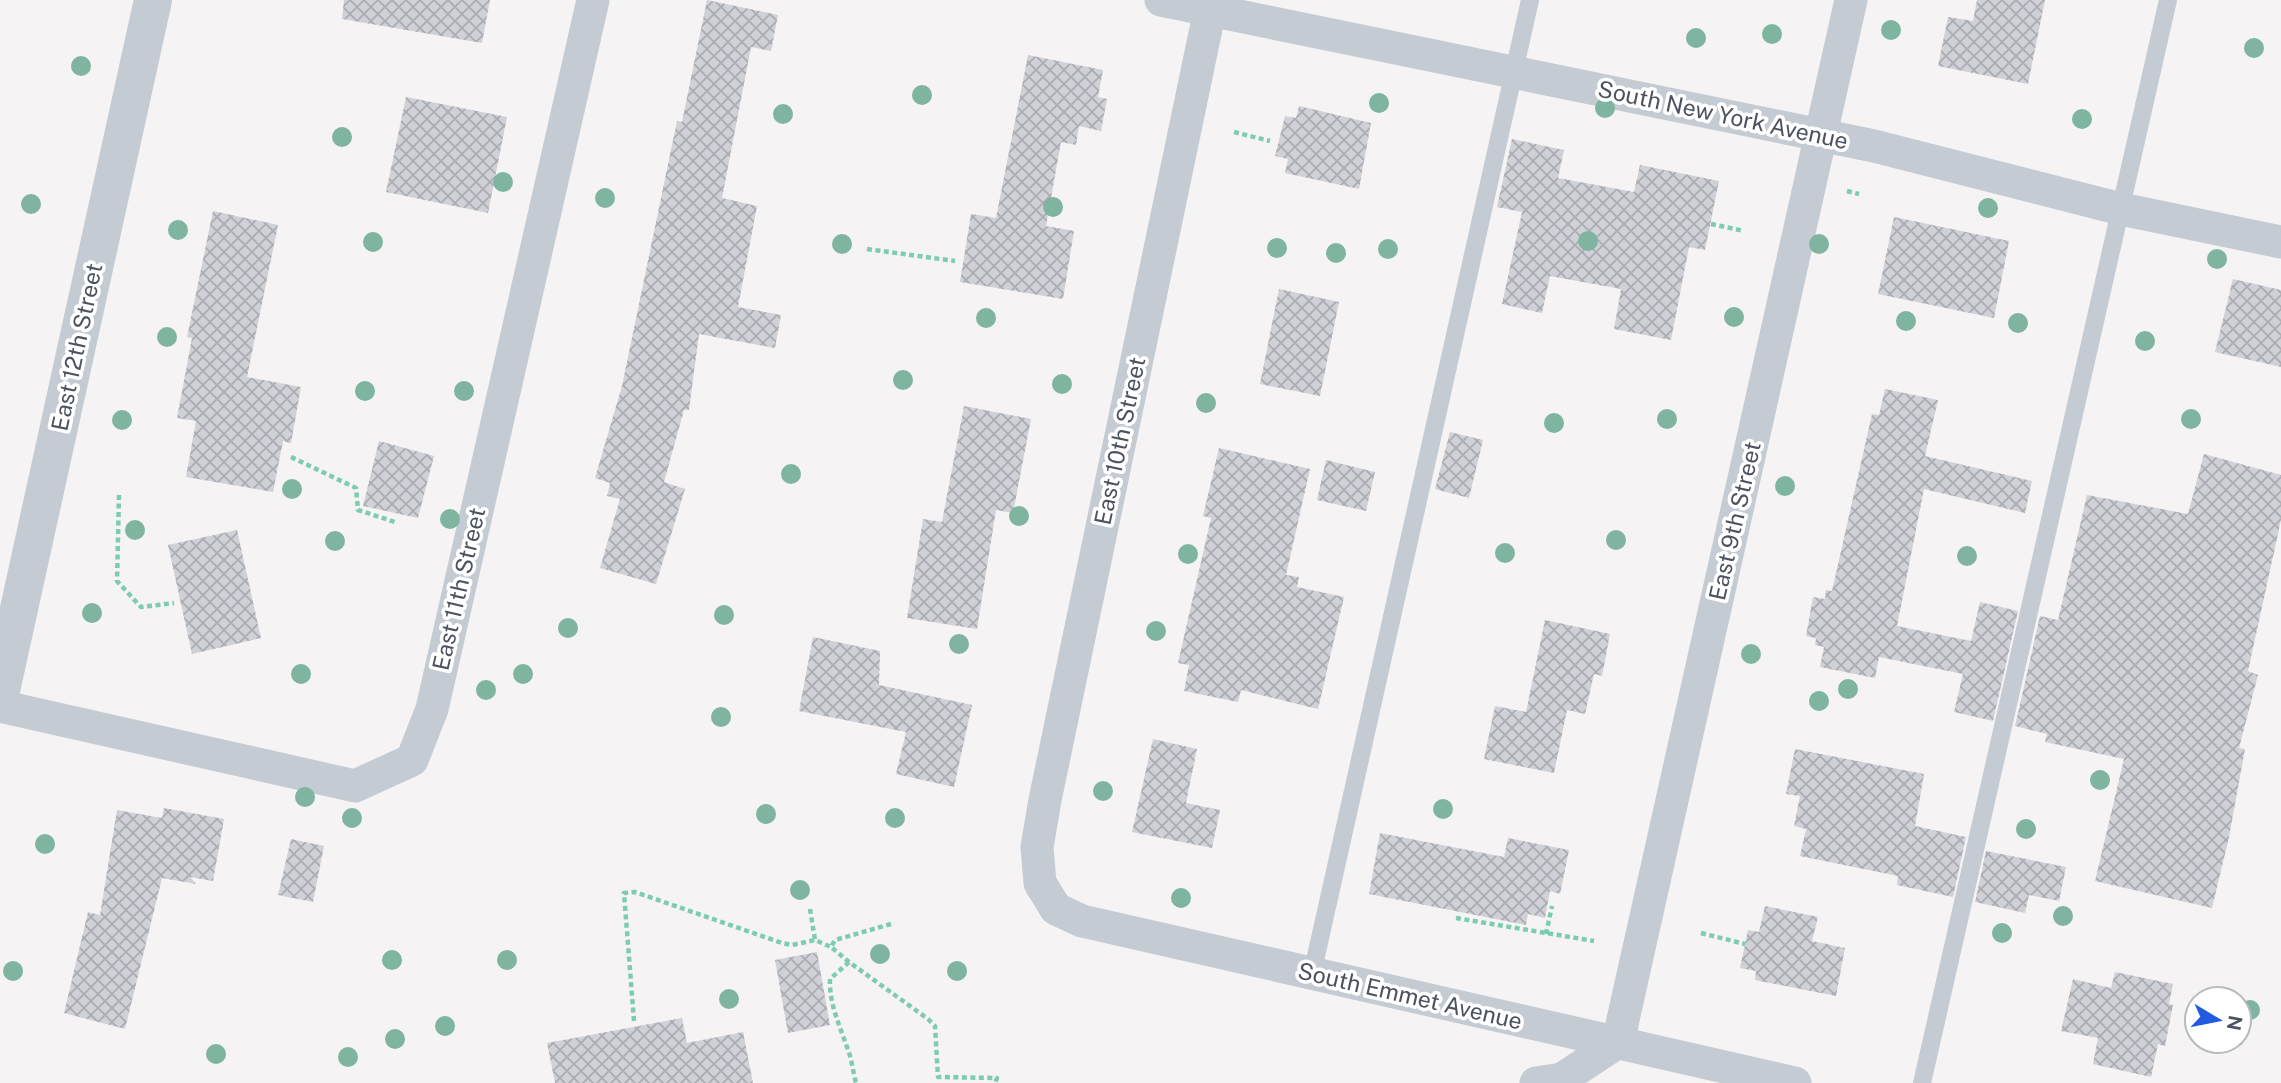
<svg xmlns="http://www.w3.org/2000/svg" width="2281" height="1083" font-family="'Public Sans',sans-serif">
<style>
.building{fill:url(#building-cross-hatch)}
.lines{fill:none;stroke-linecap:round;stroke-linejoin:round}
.path{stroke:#7dccb0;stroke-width:4.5;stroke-dasharray:5 3.5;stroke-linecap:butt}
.service{stroke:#c4cbd3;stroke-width:18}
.minor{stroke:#c4cbd3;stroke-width:33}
.tertiary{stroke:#c4cbd3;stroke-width:38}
.tree{fill:#7eb4a0}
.labels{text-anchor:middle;stroke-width:7;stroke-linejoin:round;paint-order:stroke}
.street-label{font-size:23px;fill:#4b5360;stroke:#fff}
</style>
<defs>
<pattern id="building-cross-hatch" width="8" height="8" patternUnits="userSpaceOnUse" patternTransform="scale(1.75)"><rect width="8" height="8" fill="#d0d1d7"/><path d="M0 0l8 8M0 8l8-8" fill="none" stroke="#abacb2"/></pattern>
</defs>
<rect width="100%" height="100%" fill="#f5f3f3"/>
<!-- building -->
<path class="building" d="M 344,0 L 490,0 L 482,43 L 342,19 Z
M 707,0 L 778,15 L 771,51 L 751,47 L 722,198 L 757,206 L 738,307 L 781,315 L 775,348 L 699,334 L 689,410 L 684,410 L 664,482 L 685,489 L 656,584 L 600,568 L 620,499 L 607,496 L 610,483 L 595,478 L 622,386 L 677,121 L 682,122 Z
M 1977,0 L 2045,0 L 2028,84 L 1938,66 L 1948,17 L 1973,21 Z
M 1028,55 L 1103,70 L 1098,97 L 1107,99 L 1101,131 L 1079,126 L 1076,145 L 1061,142 L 1046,226 L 1074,231 L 1063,299 L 960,282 L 971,214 L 996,218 Z
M 406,97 L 507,117 L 488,213 L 386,192 Z
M 1299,106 L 1371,123 L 1359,189 L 1285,173 L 1288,159 L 1275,156 L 1285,116 L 1296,118 Z
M 1512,139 L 1564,150 L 1558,178 L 1634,192 L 1640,165 L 1719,181 L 1705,250 L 1689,247 L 1671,340 L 1614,329 L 1621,289 L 1550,276 L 1542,313 L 1502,304 L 1522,212 L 1497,207 Z
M 213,211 L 278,225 L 247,377 L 301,387 L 291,443 L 283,441 L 273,492 L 186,477 L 196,421 L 177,418 L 192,338 L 187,337 Z
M 1894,217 L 2009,241 L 1994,318 L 1878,294 Z
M 2233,279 L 2281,290 L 2281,367 L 2215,352 Z
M 1279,289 L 1339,302 L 1320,396 L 1260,384 Z
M 1885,389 L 1938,400 L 1925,456 L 2032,481 L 2025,513 L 1924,489 L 1897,626 L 1971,641 L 1980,602 L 2018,611 L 1993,721 L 1954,712 L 1963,674 L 1879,657 L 1875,678 L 1820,667 L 1824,647 L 1815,645 L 1816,638 L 1806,636 L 1813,597 L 1825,599 L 1826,590 L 1832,591 L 1872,414 L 1879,415 Z
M 964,406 L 1031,419 L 1013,513 L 996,510 L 977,629 L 907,618 L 923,519 L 942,522 Z
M 1450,432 L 1483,440 L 1469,498 L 1435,489 Z
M 379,441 L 434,456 L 418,518 L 363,506 Z
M 1219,448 L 1310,469 L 1286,575 L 1299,577 L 1297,587 L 1344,597 L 1318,709 L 1241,690 L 1238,702 L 1184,691 L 1189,665 L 1178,663 L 1211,518 L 1203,516 Z
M 2204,454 L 2281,475 L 2281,520 L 2248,671 L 2258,675 L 2239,748 L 2245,749 L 2229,837 L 2212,908 L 2095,881 L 2124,759 L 2045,742 L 2047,734 L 2015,726 L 2040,616 L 2058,620 L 2087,495 L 2188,514 Z
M 1326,460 L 1375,472 L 1366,511 L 1317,500 Z
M 237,530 L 261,638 L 192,654 L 168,545 Z
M 1545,620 L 1610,634 L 1602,676 L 1594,674 L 1585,714 L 1567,710 L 1554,773 L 1484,759 L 1495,706 L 1526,712 Z
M 813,637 L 880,651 L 879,685 L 972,705 L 954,787 L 896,774 L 906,732 L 799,711 Z
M 1153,739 L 1197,749 L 1186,803 L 1220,810 L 1212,848 L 1132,832 Z
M 1795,749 L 1924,774 L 1915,826 L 1966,837 L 1953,897 L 1897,885 L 1898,876 L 1800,856 L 1806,829 L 1794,826 L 1800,796 L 1786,794 Z
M 164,808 L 224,819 L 213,881 L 190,877 L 196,884 L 162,878 L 125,1029 L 64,1013 L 88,912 L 100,915 L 117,810 L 162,818 Z
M 1380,833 L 1504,857 L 1508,838 L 1569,850 L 1560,894 L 1550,891 L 1545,918 L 1528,914 L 1526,925 L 1369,894 Z
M 291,839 L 324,846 L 313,902 L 278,895 Z
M 1986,851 L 2066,867 L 2059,901 L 2029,895 L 2025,913 L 1975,902 Z
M 1765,906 L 1818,917 L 1812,941 L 1845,948 L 1836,996 L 1755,980 L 1756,971 L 1740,968 L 1748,930 L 1759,932 Z
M 817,952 L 830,1025 L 788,1033 L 775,960 Z
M 2115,972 L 2173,984 L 2169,1004 L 2173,1005 L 2165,1046 L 2158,1044 L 2151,1077 L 2093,1064 L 2098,1038 L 2061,1031 L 2073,979 L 2111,988 Z
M 682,1018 L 687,1043 L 743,1032 L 753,1083 L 555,1083 L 547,1043 Z"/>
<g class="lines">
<!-- path -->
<path class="path" d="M 1234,132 L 1270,141
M 1847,191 L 1859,194
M 1711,224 L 1744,231
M 867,249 L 955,261
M 291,457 L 356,488 L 358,510 L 395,522
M 119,495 L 117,581 L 141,607 L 174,603
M 810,909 L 815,940 L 831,947
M 1456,918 L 1594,941
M 891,924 L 835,940 L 831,947 L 849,962 L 928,1019 L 935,1026 L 938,1077 L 997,1078 L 995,1083
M 1701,933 L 1745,944
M 1546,934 L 1552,906
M 849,962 L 830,979 C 829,1004 840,1026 848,1050 C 852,1060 853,1072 856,1083
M 634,1021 L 624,893 L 635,892 L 782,943 L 792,945 L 815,940"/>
<!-- service -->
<path class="service" d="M 1312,974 L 1530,0
M 1922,1083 L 2168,0"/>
<!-- minor -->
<path class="minor" d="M 1161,0 L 1874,146 L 2121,209 L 2281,242
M 1212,0 L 1045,800 L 1037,847 L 1040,883 L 1056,909 L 1082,921 L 1795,1083
M 0,706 L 355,786 L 412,760 L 432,709 L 593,0
M 1536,1083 L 1562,1079 L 1618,1042 L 1851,0"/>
<!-- tertiary -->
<path class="tertiary" d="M 0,695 L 153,0"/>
</g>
<!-- trees -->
<g class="tree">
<circle cx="1891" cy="30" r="10"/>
<circle cx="1772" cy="34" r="10"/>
<circle cx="1696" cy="38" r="10"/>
<circle cx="2254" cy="48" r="10"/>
<circle cx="81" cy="66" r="10"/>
<circle cx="922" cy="95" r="10"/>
<circle cx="1379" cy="103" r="10"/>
<circle cx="1605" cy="108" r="10"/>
<circle cx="783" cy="114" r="10"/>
<circle cx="2082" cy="119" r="10"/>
<circle cx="342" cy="137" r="10"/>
<circle cx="503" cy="182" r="10"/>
<circle cx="605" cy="198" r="10"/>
<circle cx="31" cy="204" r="10"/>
<circle cx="1053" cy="207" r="10"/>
<circle cx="1988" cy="208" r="10"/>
<circle cx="178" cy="230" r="10"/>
<circle cx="1588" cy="241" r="10"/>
<circle cx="373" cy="242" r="10"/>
<circle cx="842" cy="244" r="10"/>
<circle cx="1819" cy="244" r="10"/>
<circle cx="1277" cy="248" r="10"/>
<circle cx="1388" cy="249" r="10"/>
<circle cx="1336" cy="253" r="10"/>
<circle cx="2217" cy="259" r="10"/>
<circle cx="1734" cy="317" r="10"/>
<circle cx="986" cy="318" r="10"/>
<circle cx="1906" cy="321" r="10"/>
<circle cx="2018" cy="323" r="10"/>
<circle cx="167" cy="337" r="10"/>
<circle cx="2145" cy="341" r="10"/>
<circle cx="903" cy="380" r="10"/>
<circle cx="1062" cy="384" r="10"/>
<circle cx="365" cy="391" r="10"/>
<circle cx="464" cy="391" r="10"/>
<circle cx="1206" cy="403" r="10"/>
<circle cx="1667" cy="419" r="10"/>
<circle cx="2191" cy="419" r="10"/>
<circle cx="122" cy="420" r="10"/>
<circle cx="1554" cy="423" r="10"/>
<circle cx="791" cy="474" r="10"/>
<circle cx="1785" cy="486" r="10"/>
<circle cx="292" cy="489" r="10"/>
<circle cx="1019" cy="516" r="10"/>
<circle cx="450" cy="519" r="10"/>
<circle cx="135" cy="530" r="10"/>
<circle cx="1616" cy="540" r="10"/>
<circle cx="335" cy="541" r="10"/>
<circle cx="1505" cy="553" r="10"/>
<circle cx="1188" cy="554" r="10"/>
<circle cx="1967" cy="556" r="10"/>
<circle cx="92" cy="613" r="10"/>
<circle cx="724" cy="615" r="10"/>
<circle cx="568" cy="628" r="10"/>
<circle cx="1156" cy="631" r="10"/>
<circle cx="959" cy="644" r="10"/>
<circle cx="1751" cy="654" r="10"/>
<circle cx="301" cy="674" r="10"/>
<circle cx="523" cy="674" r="10"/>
<circle cx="1848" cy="689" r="10"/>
<circle cx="486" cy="690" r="10"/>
<circle cx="1819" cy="701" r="10"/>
<circle cx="721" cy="717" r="10"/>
<circle cx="2100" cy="780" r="10"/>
<circle cx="1103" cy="791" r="10"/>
<circle cx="305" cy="797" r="10"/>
<circle cx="1443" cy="809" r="10"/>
<circle cx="766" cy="814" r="10"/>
<circle cx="352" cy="818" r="10"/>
<circle cx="895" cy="818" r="10"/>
<circle cx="2026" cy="829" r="10"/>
<circle cx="45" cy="844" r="10"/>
<circle cx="800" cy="890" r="10"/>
<circle cx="1181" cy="898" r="10"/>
<circle cx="2063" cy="916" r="10"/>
<circle cx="2002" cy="933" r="10"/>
<circle cx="880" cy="954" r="10"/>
<circle cx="392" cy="960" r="10"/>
<circle cx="507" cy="960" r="10"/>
<circle cx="13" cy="971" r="10"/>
<circle cx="957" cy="971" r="10"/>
<circle cx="729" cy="999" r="10"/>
<circle cx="2250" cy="1010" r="10"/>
<circle cx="445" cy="1026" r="10"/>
<circle cx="395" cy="1039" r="10"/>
<circle cx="216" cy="1054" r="10"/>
<circle cx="348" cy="1057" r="10"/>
</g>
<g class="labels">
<!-- street labels -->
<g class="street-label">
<text transform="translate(1723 115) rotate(12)" y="8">South New York Avenue</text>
<text transform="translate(77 347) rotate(-78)" y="8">East 12th Street</text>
<text transform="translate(1120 441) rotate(-78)" y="8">East 10th Street</text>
<text transform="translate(1735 521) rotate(-77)" y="8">East 9th Street</text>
<text transform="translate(459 589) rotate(-77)" y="8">East 11th Street</text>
<text transform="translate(1410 996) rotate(13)" y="8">South Emmet Avenue</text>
</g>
</g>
<!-- north arrow -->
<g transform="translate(2218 1020) rotate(100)"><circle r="33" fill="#ffffff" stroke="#b7babf" stroke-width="2"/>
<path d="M0-5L12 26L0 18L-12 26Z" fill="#225be0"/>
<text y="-10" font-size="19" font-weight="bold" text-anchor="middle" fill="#4b5360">N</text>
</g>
</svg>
